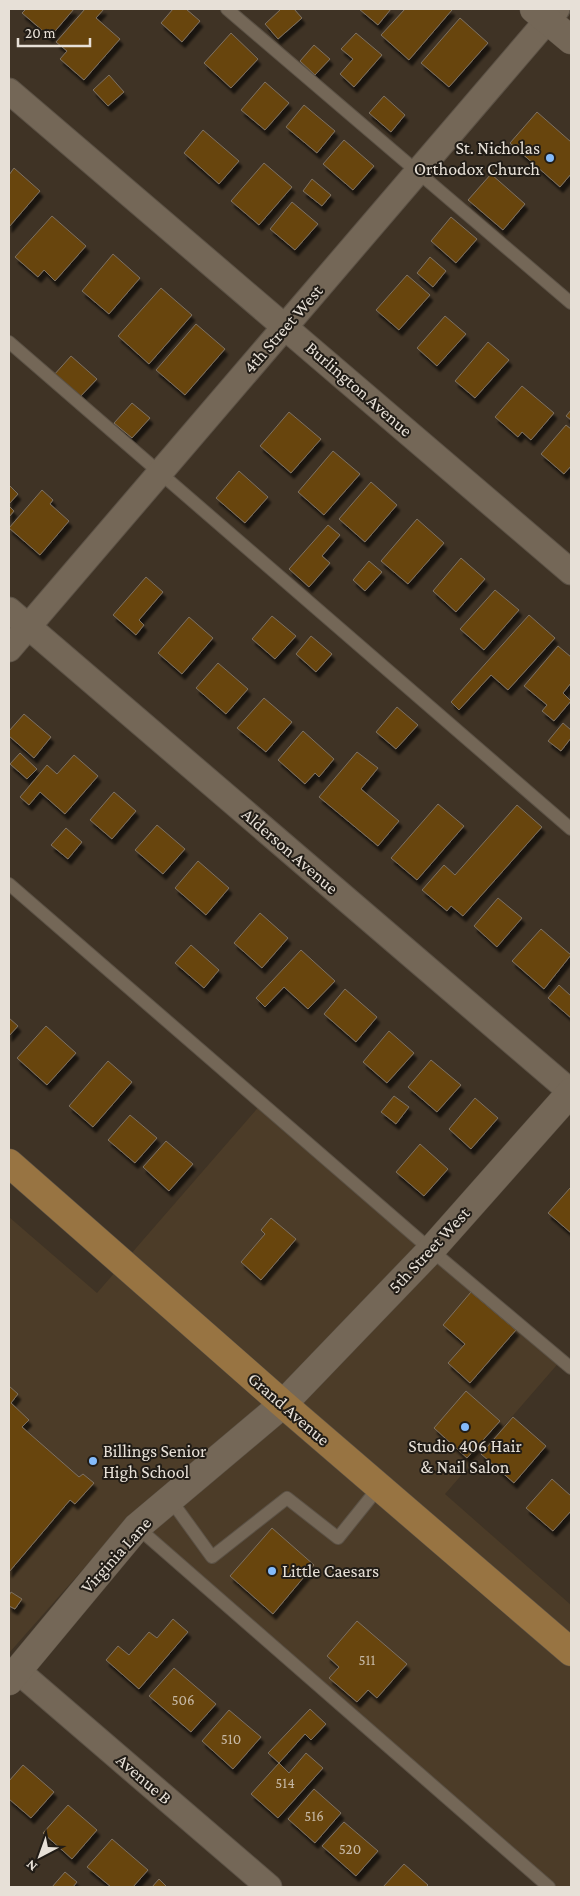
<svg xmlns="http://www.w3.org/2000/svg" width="580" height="1896" font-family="'Crimson Pro',serif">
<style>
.built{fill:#4c3c28}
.building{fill:#674511;stroke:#7e7161;filter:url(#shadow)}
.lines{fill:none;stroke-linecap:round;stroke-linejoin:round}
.service-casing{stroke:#5c5246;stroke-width:14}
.minor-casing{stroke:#5c5246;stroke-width:27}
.tertiary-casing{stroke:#5c5246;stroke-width:29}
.primary-casing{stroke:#5c5246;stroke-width:29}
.service{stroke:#746757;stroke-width:12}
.minor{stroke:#746757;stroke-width:25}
.tertiary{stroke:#746757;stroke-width:28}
.primary{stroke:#987442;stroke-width:28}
.poi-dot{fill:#84bbfb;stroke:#211c16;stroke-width:2}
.labels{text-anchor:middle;stroke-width:4;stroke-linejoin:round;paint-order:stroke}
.number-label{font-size:15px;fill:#c7b9a6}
.poi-label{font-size:18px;fill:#e7e0d7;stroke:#211c16;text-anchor:start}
.street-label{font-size:18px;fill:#e7e0d7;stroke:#211c16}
</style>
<defs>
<filter id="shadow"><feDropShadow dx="3" dy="5.5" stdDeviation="1" flood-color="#0009"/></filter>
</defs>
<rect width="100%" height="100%" fill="#3f3325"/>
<!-- built -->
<path class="built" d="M 262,1103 L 562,1359 L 445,1494 L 571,1605 L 571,1887 L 549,1887 L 130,1516 L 9,1653 L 9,1217 L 97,1293 Z"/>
<!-- building -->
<path class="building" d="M 26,9 L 74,9 L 50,37 L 22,13 Z
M 85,9 L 104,9 L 96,18 L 120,39 L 84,80 L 60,59 L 67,51 L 56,42 Z
M 173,9 L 186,9 L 200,21 L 182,42 L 161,23 Z
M 281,9 L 294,9 L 302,18 L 278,39 L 265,24 Z
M 359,9 L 391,9 L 378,25 Z
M 405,9 L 450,9 L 452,10 L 409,60 L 381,35 Z
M 460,18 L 488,43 L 449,87 L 421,63 Z
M 231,33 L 258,59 L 231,88 L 204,63 Z
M 356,33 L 382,55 L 354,87 L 340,74 L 353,59 L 341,49 Z
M 314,45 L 330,59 L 315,75 L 300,61 Z
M 109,75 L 124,92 L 108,106 L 93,90 Z
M 265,82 L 289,103 L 265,130 L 241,110 Z
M 384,96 L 405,115 L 391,132 L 369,113 Z
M 304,105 L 335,131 L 317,153 L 286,127 Z
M 537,112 L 571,142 L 571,174 L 560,187 L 510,143 Z
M 203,130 L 239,161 L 219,184 L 184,153 Z
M 344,140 L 374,166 L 353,190 L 323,164 Z
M 264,163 L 292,187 L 259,225 L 231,201 Z
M 14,168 L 40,191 L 9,227 L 9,175 Z
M 491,174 L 525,204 L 503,230 L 468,200 Z
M 312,179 L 331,195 L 322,206 L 303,191 Z
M 292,202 L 318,224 L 295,250 L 270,229 Z
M 52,216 L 86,246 L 55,281 L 44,270 L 38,277 L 15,257 Z
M 451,217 L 477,239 L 456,263 L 431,241 Z
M 113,254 L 140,278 L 109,314 L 82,291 Z
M 430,257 L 446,271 L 433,287 L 417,273 Z
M 407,275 L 430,295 L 399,330 L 376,310 Z
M 161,288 L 192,315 L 149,364 L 118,336 Z
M 445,316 L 466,334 L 437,366 L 417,348 Z
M 196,324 L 225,349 L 185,395 L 156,370 Z
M 488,342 L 509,360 L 475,398 L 455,381 Z
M 71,356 L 97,379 L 78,399 L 53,376 Z
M 522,386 L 554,413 L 531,440 L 522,432 L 518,437 L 495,417 Z
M 132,403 L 150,418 L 132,438 L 114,423 Z
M 571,410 L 571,420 L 566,416 Z
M 289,412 L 321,439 L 291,473 L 260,446 Z
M 566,425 L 571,429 L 571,466 L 564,474 L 541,454 Z
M 333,451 L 360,474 L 324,515 L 298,492 Z
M 239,471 L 268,497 L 245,523 L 216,498 Z
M 371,482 L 397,505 L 365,542 L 339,519 Z
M 9,485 L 18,494 L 9,504 Z
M 42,490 L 53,500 L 50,504 L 69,521 L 40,555 L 9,528 Z
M 9,506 L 14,511 L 9,517 Z
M 417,519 L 444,543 L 408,584 L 381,561 Z
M 328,525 L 340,535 L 322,556 L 330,563 L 309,587 L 289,569 Z
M 461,558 L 485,579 L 456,612 L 433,591 Z
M 369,561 L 382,572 L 365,591 L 353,580 Z
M 146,577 L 163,592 L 139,620 L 144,625 L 136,635 L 113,615 Z
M 495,590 L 519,610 L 484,650 L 460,629 Z
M 529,615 L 555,638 L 508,690 L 491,675 L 459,710 L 451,702 Z
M 272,616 L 296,636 L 275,659 L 252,639 Z
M 189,617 L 213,638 L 182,674 L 158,653 Z
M 311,636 L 332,654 L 316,672 L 296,654 Z
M 558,646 L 571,657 L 571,683 L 563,693 L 571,701 L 554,721 L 542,711 L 547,705 L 524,686 Z
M 218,663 L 248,689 L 226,714 L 196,688 Z
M 264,698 L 292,722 L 266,752 L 237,728 Z
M 397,707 L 418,725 L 396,749 L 376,732 Z
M 24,714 L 51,737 L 34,758 L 9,736 L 9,731 Z
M 563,723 L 571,730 L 571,738 L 561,751 L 548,741 Z
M 303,731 L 334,759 L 319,777 L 315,773 L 305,784 L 278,760 Z
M 357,752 L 378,768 L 361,789 L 399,821 L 378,846 L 319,797 Z
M 20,753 L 37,769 L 27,779 L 10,764 Z
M 74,755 L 98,776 L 65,814 L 40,792 L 29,805 L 20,797 L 47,765 L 57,774 Z
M 114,792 L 136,811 L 112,839 L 90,820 Z
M 438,804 L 464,826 L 417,880 L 391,858 Z
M 517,805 L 542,827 L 463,916 L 451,906 L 447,911 L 422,890 L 444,865 L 455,875 Z
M 157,825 L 185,849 L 163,874 L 135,850 Z
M 66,828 L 82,842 L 68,859 L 51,845 Z
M 198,861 L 229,888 L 206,915 L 175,888 Z
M 498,898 L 522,918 L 497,947 L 474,926 Z
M 260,913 L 288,938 L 262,968 L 234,943 Z
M 541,929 L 571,955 L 544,989 L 512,961 Z
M 191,945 L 219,970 L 204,988 L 175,963 Z
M 301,950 L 335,981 L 308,1009 L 284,987 L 265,1007 L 256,998 Z
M 559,985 L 571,996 L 571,1018 L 548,998 Z
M 345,989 L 377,1017 L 356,1042 L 324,1014 Z
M 9,1018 L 18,1026 L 9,1036 Z
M 46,1026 L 76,1053 L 47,1085 L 17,1058 Z
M 389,1031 L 414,1053 L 387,1083 L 363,1062 Z
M 431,1060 L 461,1085 L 437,1112 L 408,1087 Z
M 108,1061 L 132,1082 L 93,1127 L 69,1106 Z
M 394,1096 L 409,1107 L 396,1124 L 381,1112 Z
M 475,1098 L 498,1118 L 471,1149 L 449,1129 Z
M 130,1115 L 157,1138 L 135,1163 L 108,1140 Z
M 166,1141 L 193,1164 L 169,1191 L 143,1167 Z
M 420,1144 L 448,1169 L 424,1196 L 396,1172 Z
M 570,1188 L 571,1190 L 571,1233 L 548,1213 Z
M 271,1218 L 296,1239 L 261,1280 L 241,1262 L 265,1234 L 261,1230 Z
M 471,1292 L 516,1330 L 470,1383 L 448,1363 L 465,1344 L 443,1325 Z
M 9,1386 L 18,1394 L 11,1403 L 29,1420 L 22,1427 L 79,1477 L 83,1474 L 94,1483 L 75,1504 L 70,1500 L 9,1572 Z
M 466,1391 L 500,1421 L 467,1458 L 434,1428 Z
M 513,1417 L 546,1446 L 514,1483 L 481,1454 Z
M 552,1479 L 571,1496 L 571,1511 L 553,1531 L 526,1508 Z
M 272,1528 L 314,1565 L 273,1614 L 230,1576 Z
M 11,1592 L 22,1599 L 15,1609 L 9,1606 L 9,1596 Z
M 173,1619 L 188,1632 L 139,1689 L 106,1660 L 118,1646 L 129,1655 L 149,1632 L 157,1638 Z
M 357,1621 L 407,1664 L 377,1698 L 368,1690 L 357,1702 L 329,1678 L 339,1667 L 327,1656 Z
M 174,1668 L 216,1704 L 191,1732 L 149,1696 Z
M 310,1709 L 326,1724 L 311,1740 L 305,1734 L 279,1763 L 268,1753 Z
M 229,1710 L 261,1737 L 233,1769 L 202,1741 Z
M 306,1753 L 323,1768 L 278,1818 L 251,1794 L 279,1763 L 289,1773 Z
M 23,1765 L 54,1792 L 31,1818 L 9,1799 L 9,1781 Z
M 314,1789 L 341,1813 L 315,1843 L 288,1819 Z
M 68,1805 L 97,1830 L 72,1859 L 43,1833 Z
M 344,1822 L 378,1851 L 356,1876 L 322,1846 Z
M 112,1839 L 148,1870 L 133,1887 L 111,1887 L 87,1867 Z
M 404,1864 L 428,1885 L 426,1887 L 383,1887 Z
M 65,1872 L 77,1882 L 73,1887 L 52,1887 Z
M 159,1879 L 167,1887 L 152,1887 Z"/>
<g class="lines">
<defs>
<path id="service" d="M 227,9 L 571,303
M 9,342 L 571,829
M 9,884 L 431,1250 L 571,1368
M 170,1499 L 212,1557 L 287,1498 L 338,1538 L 379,1487
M 137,1527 L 549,1887"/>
<path id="minor" d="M 9,91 L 571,572
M 9,610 L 571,1092
M 9,649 L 557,9
M 18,1671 L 269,1887"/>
<path id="tertiary" d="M 534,9 L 571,40
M 9,1681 L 137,1527 L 283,1404 L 431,1250 L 571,1092"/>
<path id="primary" d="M 9,1163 L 283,1404 L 571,1652"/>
</defs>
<!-- service casing -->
<use href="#service" class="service-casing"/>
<!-- minor casing -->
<use href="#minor" class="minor-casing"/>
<!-- tertiary casing -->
<use href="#tertiary" class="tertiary-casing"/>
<!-- primary casing -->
<use href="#primary" class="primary-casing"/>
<!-- service -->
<use href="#service" class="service"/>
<!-- minor -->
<use href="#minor" class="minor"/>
<!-- tertiary -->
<use href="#tertiary" class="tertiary"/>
<!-- primary -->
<use href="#primary" class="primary"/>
</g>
<!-- markers -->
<g class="poi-dot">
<circle cx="550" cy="158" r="5"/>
<circle cx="465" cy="1427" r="5"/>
<circle cx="93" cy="1461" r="5"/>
<circle cx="272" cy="1571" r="5"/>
</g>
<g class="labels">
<!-- number labels -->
<g class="number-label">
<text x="367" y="1665">511</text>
<text x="183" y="1705">506</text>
<text x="231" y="1744">510</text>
<text x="285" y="1788">514</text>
<text x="314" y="1821">516</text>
<text x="350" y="1854">520</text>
</g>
<!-- poi labels -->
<g class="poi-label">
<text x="540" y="154" text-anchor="end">St. Nicholas<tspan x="540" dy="21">Orthodox Church</tspan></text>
<text x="465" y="1452" text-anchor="middle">Studio 406 Hair<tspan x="465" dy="21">&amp; Nail Salon</tspan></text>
<text x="103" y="1457">Billings Senior<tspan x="103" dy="21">High School</tspan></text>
<text x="282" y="1577">Little Caesars</text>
</g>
<!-- street labels -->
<g class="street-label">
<text transform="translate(283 329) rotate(-49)" y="6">4th Street West</text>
<text transform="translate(359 389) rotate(41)" y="6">Burlington Avenue</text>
<text transform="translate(290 851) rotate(41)" y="6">Alderson Avenue</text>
<text transform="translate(429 1250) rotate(-47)" y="6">5th Street West</text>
<text transform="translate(289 1409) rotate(41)" y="6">Grand Avenue</text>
<text transform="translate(116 1555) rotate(-48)" y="6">Virginia Lane</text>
<text transform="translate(144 1779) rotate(41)" y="6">Avenue B</text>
</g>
</g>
<!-- border -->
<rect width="580" height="1896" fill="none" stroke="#e7e0d7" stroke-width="20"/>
<!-- north arrow -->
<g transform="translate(40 1856) rotate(221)" stroke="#211c16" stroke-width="4" paint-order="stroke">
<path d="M0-4L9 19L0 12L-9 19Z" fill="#e7e0d7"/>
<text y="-8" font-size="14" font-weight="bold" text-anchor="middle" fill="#e7e0d7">N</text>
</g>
<!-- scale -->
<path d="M18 38v8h72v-8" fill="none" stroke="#e7e0d7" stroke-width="2.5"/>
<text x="25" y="38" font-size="15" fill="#e7e0d7" stroke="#211c16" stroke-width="4" paint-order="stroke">20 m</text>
</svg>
